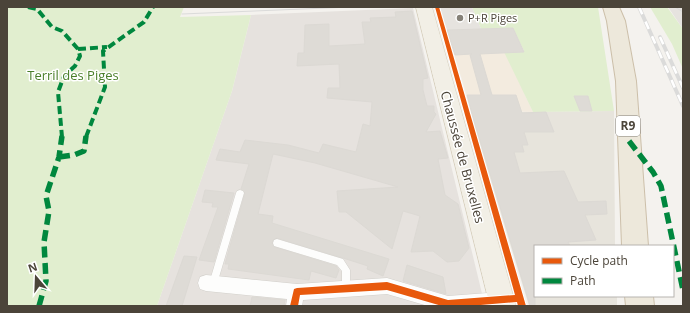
<svg xmlns="http://www.w3.org/2000/svg" width="690" height="313" font-family="'Open Sans',sans-serif">
<style>
.residential{fill:#e7e4dc}
.commercial{fill:#f3ebdf}
.industrial{fill:#e6e2de}
.green{fill:#e1eecf}
.parking{fill:#e6e3df}
.building{fill:#dedbd6;stroke:#dcd9d4}
.lines{fill:none;stroke-linecap:round;stroke-linejoin:round}
.lane-casing{stroke:#d2d0cb;stroke-width:1}
.street-casing{stroke:#d2d0cb;stroke-width:1}
.primary-casing{stroke:#d6cebb;stroke-width:1}
.highway-casing{stroke:#ccbfa9;stroke-width:2}
.lane{fill:#fdfdfc;fill-rule:evenodd}
.street{fill:#fdfdfc;fill-rule:evenodd}
.primary{fill:#f2efe6;fill-rule:evenodd}
.highway{fill:#ede8db;fill-rule:evenodd}
.tram{stroke:#dbdbda;stroke-width:1}
.rail-casing{stroke:#dbdbda;stroke-width:4}
.rail{stroke:#fff;stroke-width:2.5;stroke-dasharray:8;stroke-linecap:butt}
.quiet-far1{stroke:#00873e;stroke-width:4;stroke-dasharray:8 4;stroke-linecap:butt}
.quiet{stroke:#00873e;stroke-width:5.5;stroke-dasharray:11 5.5;stroke-linecap:butt}
.cycleway-casing{stroke:#fff;stroke-width:2}
.cycleway{fill:#e8590c;fill-rule:evenodd}
.poi-dot{fill:#868178;stroke:#fff;stroke-width:1.5}
.labels{text-anchor:middle;stroke-width:3;stroke-linejoin:round;paint-order:stroke}
.far-poi-label{font-size:11px;fill:#4b4439;stroke:#fff;text-anchor:start}
.shield{fill:#fff;stroke:#817c74;stroke-width:1}
.shield-label{font-size:12px;font-weight:bold;fill:#4b4439}
.park-label{font-size:13px;fill:#4a7f2a;stroke:#fff}
.street-label{font-size:13px;fill:#4b4439;stroke:#fff}
</style>
<rect width="100%" height="100%" fill="#f4f2ee"/>
<!-- residential -->
<path class="residential" d="M 471,110 L 498,112 L 614,111 L 615,246 L 535,246 L 535,296 L 617,296 L 617,306 L 529,306 L 475,129 Z"/>
<!-- commercial -->
<path class="commercial" d="M 513,28 L 524,52 L 524,93 L 533,112 L 471,110 L 447,30 Z"/>
<!-- industrial -->
<path class="industrial" d="M 413,8 L 485,306 L 157,306 L 232,91 L 251,15 Z"/>
<!-- green -->
<path class="green" d="M 7,7 L 184,7 L 180,17 L 251,15 L 232,91 L 157,306 L 7,306 Z
M 472,7 L 598,7 L 614,111 L 533,112 L 504,52 L 524,51 L 513,28 L 481,29 Z
M 650,7 L 667,7 L 683,29 L 683,69 L 672,44 Z"/>
<!-- parking -->
<path class="parking" d="M 440,7 L 472,7 L 481,29 L 447,30 Z
M 667,7 L 683,7 L 683,29 L 668,7 Z"/>
<!-- building -->
<path class="building" d="M 412,11 L 428,78 L 423,79 L 423,90 L 427,106 L 434,106 L 434,112 L 436,114 L 426,132 L 440,131 L 448,158 L 438,159 L 445,195 L 458,204 L 469,248 L 459,261 L 447,262 L 433,251 L 411,252 L 420,216 L 403,211 L 392,249 L 346,212 L 339,212 L 337,191 L 398,187 L 315,163 L 273,154 L 258,214 L 273,216 L 272,223 L 389,259 L 383,276 L 367,269 L 368,266 L 343,258 L 277,238 L 273,240 L 272,243 L 274,247 L 336,266 L 339,270 L 336,278 L 311,271 L 309,280 L 228,269 L 229,264 L 225,264 L 245,193 L 241,189 L 249,164 L 216,160 L 220,149 L 240,152 L 245,140 L 288,145 L 319,153 L 323,144 L 356,152 L 363,124 L 370,126 L 372,102 L 327,98 L 328,88 L 340,88 L 339,64 L 297,66 L 298,53 L 304,53 L 305,25 L 329,24 L 329,46 L 365,44 L 362,22 L 371,22 L 370,18 L 396,17 L 395,12 Z
M 513,28 L 524,52 L 480,54 L 492,95 L 516,95 L 522,113 L 546,112 L 554,132 L 524,132 L 528,145 L 522,145 L 524,152 L 514,152 L 520,173 L 564,171 L 578,202 L 606,201 L 607,214 L 585,215 L 596,240 L 568,242 L 570,246 L 535,246 L 535,306 L 530,306 L 472,114 L 467,95 L 481,95 L 470,55 L 472,54 L 455,55 L 447,30 Z
M 574,96 L 588,96 L 592,111 L 580,111 Z
M 205,190 L 234,193 L 214,262 L 199,260 L 218,207 L 212,207 L 213,203 L 202,202 Z
M 184,256 L 197,257 L 182,306 L 166,306 Z
M 407,265 L 443,277 L 446,294 L 403,281 Z
M 252,297 L 285,300 L 284,306 L 250,306 Z"/>
<g class="lines">
<defs>
<path id="lane" d="M 240,190 L 243,191 L 244,193 L 217,284 L 216,287 L 213,288 L 210,287 L 209,284 L 236,193 L 237,191 Z
M 277,239 L 343,259 L 350,270 L 350,289 L 349,292 L 346,293 L 343,292 L 342,289 L 342,271 L 337,265 L 274,246 L 273,243 L 274,240 Z"/>
<path id="street" d="M 206,275 L 297,284 L 387,278 L 448,296 L 501,292 L 507,294 L 509,300 L 506,306 L 428,306 L 387,294 L 303,300 L 302,306 L 286,306 L 287,299 L 206,291 L 200,289 L 198,283 L 200,277 Z"/>
<path id="primary" d="M 416,7 L 432,7 L 516,306 L 490,306 Z"/>
<path id="highway" d="M 603,7 L 619,7 L 625,21 L 636,81 L 648,246 L 622,246 L 616,81 L 607,21 Z
M 625,296 L 653,296 L 654,306 L 626,306 Z"/>
</defs>
<!-- lane casing -->
<use href="#lane" class="lane-casing"/>
<!-- street casing -->
<use href="#street" class="street-casing"/>
<!-- primary casing -->
<use href="#primary" class="primary-casing"/>
<!-- highway casing -->
<use href="#highway" class="highway-casing"/>
<!-- lane -->
<use href="#lane" class="lane"/>
<!-- street -->
<use href="#street" class="street"/>
<!-- primary -->
<use href="#primary" class="primary"/>
<!-- highway -->
<use href="#highway" class="highway"/>
<!-- tram -->
<path class="tram" d="M 675,7 L 683,12
M 182,14 L 351,7"/>
<defs>
<path id="rail" d="M 639,7 L 683,106
M 660,37 L 683,88"/>
</defs>
<!-- rail casing -->
<use href="#rail" class="rail-casing"/>
<!-- rail -->
<use href="#rail" class="rail"/>
<!-- quiet-far1 -->
<path class="quiet-far1" d="M 28,7 L 37,9 L 52,27 L 62,31 L 78,49 L 80,56 L 75,66 L 64,76 L 58,92 L 62,137
M 78,49 L 107,47
M 86,137 L 105,87 L 103,51 L 144,22 L 153,7"/>
<!-- quiet -->
<path class="quiet" d="M 629,141 L 653,172 L 661,186 L 683,290
M 59,157 L 74,155 L 84,151 L 86,136
M 39,306 L 46,281 L 44,242 L 49,211 L 46,196 L 59,157 L 62,136"/>
<defs>
<path id="cycleway" d="M 435,7 L 439,7 L 526,306 L 518,306 L 517,302 L 469,306 L 442,306 L 387,290 L 300,295 L 298,306 L 290,306 L 294,289 L 297,288 L 387,282 L 448,300 L 515,295 Z"/>
</defs>
<!-- cycleway casing -->
<use href="#cycleway" class="cycleway-casing"/>
<!-- cycleway -->
<use href="#cycleway" class="cycleway"/>
</g>
<!-- markers -->
<circle class="poi-dot" cx="460" cy="18" r="4"/>
<g class="labels">
<!-- far-poi labels -->
<g class="far-poi-label">
<text x="468" y="22">P+R Piges</text>
</g>
<!-- shield labels -->
<rect class="shield" x="616" y="116" width="24" height="20" rx="3"/>
<g class="shield-label">
<text x="628" y="130">R9</text>
</g>
<!-- park labels -->
<g class="park-label">
<text x="73" y="80">Terril des Piges</text>
</g>
<!-- street labels -->
<g class="street-label">
<text transform="translate(463 157) rotate(75)" y="5">Chaussée de Bruxelles</text>
</g>
</g>
<!-- border -->
<rect width="690" height="313" fill="none" stroke="#4b4439" stroke-width="16"/>
<!-- legend -->
<rect x="534" y="245" width="140" height="52" fill="#ffffff" stroke="#b7b4b0"/>
<rect x="542" y="258" width="20" height="6" fill="#e8590c" stroke="#b7b4b0"/>
<text x="570" y="265" font-size="12" fill="#4b4439">Cycle path</text>
<rect x="542" y="278" width="20" height="6" fill="#00873e" stroke="#b7b4b0"/>
<text x="570" y="285" font-size="12" fill="#4b4439">Path</text>
<!-- north arrow -->
<g transform="translate(36 277) rotate(341)" stroke="#ffffff" stroke-width="3" paint-order="stroke">
<path d="M0-3L7 15L0 10L-7 15Z" fill="#4b4439"/>
<text y="-6" font-size="11" font-weight="bold" text-anchor="middle" fill="#4b4439">N</text>
</g>
</svg>
